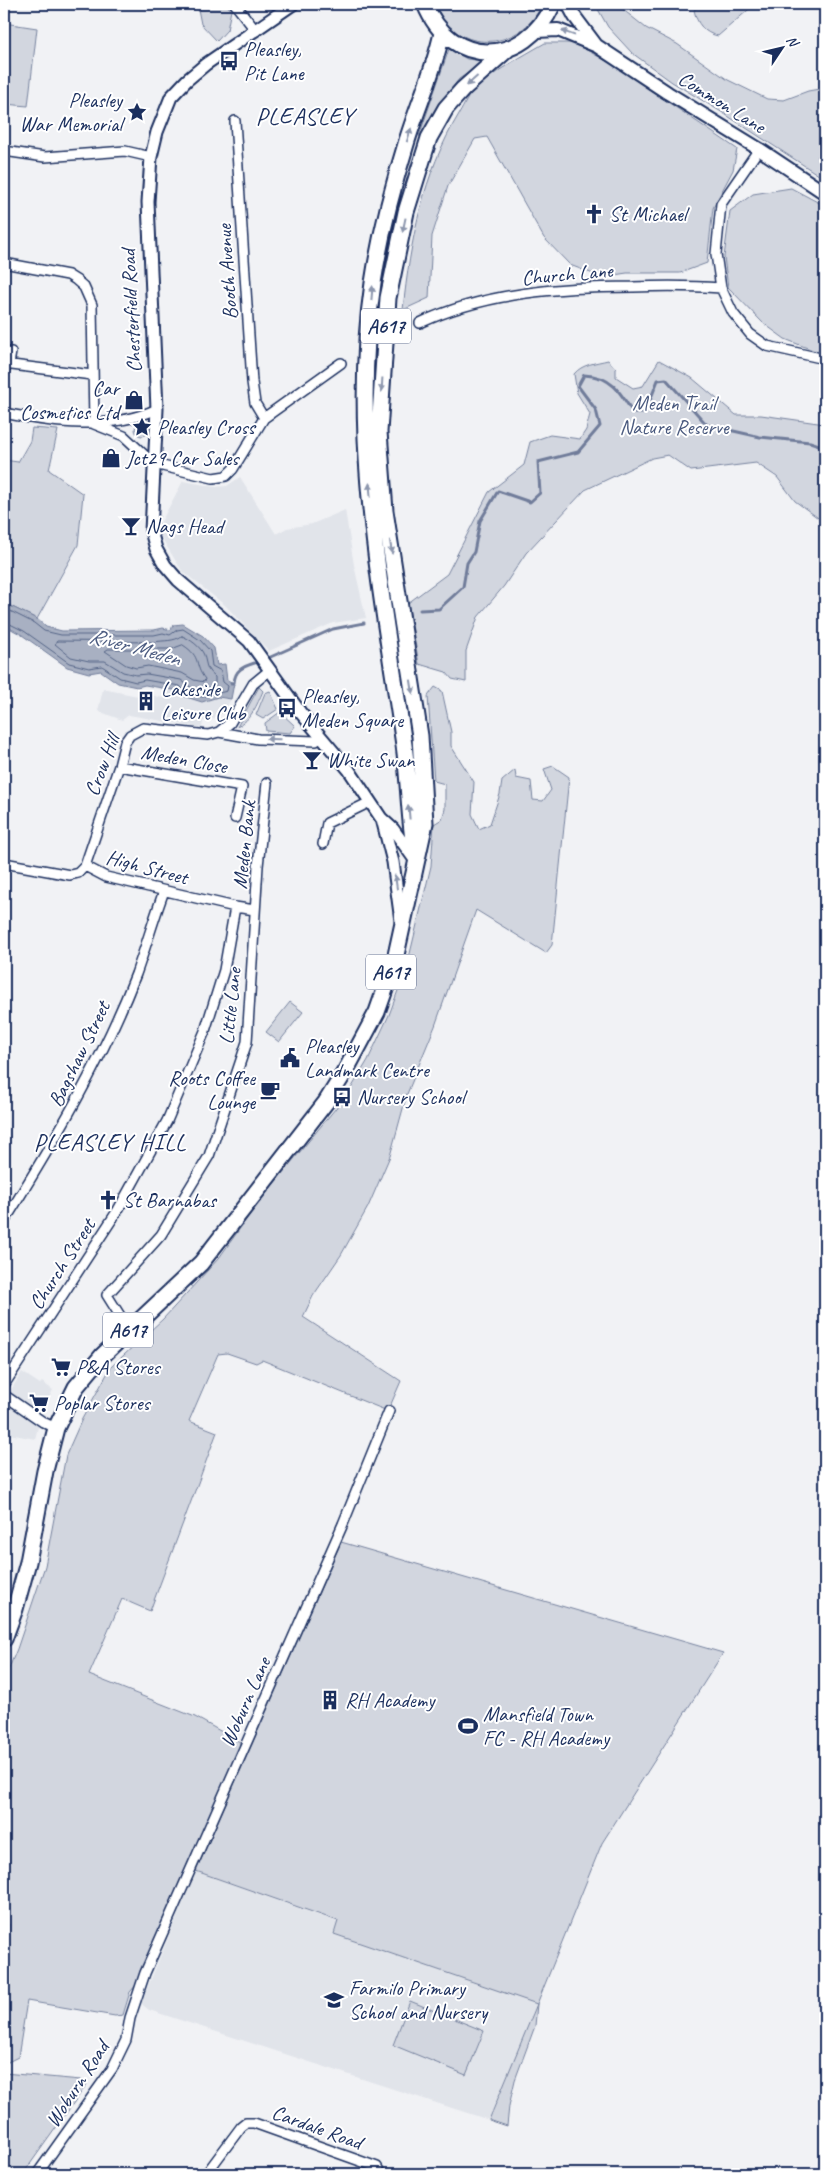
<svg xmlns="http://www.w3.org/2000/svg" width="829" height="2178" font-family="Caveat,sans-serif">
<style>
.built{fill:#e1e4ea}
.green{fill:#d2d6df;stroke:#76829e}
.water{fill:#a8b0c2;stroke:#707c9a}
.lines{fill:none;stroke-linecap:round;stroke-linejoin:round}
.shore{stroke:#536386;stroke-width:1}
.stream{stroke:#707c9a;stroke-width:3}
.minor-casing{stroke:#1b2f5e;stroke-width:12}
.tertiary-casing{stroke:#1b2f5e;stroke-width:15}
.secondary-casing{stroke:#1b2f5e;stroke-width:16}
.trunk-casing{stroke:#1b2f5e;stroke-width:19}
.minor{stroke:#fff;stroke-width:9}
.tertiary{stroke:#fff;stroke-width:11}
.secondary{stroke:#fff;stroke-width:12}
.trunk{stroke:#fff;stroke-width:15}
.oneway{fill:#8d97ae}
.labels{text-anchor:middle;stroke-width:4;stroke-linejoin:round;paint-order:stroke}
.shield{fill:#fff;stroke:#5f6d8e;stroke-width:1}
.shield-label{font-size:20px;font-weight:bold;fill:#1b2f5e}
.poi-label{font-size:21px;fill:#1b2f5e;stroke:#fff;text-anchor:start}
.street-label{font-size:21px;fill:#1b2f5e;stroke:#fff}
.park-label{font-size:21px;fill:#49597e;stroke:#fff}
.water-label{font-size:22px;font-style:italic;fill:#4c5c81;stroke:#fff}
.quarter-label{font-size:24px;letter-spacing:1px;fill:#1b2f5e;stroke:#fff}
</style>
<rect width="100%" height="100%" fill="#f1f2f5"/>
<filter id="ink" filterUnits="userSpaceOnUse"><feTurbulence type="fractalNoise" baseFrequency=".02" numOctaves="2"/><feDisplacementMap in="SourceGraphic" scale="10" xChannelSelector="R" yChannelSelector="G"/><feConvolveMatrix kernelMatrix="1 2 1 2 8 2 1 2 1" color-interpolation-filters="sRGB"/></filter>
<g filter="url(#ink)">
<!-- built -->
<path class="built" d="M 240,477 L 276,534 L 287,528 L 312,524 L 345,510 L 354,565 L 366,618 L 333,623 L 269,651 L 226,606 L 182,571 L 161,537 L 161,522 L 183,481 L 216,487 L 227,486 Z
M 103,689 L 138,696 L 139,692 L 163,698 L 165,689 L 179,691 L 202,702 L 218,697 L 231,699 L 224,712 L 214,719 L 203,721 L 202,728 L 129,715 L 122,720 L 98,711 Z
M 22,1372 L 40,1384 L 42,1382 L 53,1390 L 42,1411 L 35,1439 L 4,1433 L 4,1406 L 9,1409 L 11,1390 Z
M 196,1871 L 338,1922 L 334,1934 L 537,2004 L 489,2120 L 149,2010 L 144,2006 L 141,2003 Z
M 4,1928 L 8,1929 L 4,1980 Z"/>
<!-- green -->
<path class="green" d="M 197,4 L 226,4 L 231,10 L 227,30 L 217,41 L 201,24 Z
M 435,4 L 542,4 C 525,43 474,56 444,21 C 440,16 438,9 435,4 Z
M 595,4 L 616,4 L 646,28 L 677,44 L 728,80 L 767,99 L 784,100 L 808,91 L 825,88 L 825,156 L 817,157 L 825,162 L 825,179 L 723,113 L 672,82 L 632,53 L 608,27 Z
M 703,4 L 755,4 L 718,36 C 704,33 697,24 694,10 Z
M 4,23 L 37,28 L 28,106 L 4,104 Z
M 545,43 L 574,43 L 612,64 L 737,149 L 733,170 L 713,208 L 707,263 L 680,273 L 627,273 L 601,277 L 570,265 L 544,238 L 487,137 L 475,139 L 448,186 L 432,236 L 429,298 L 403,310 C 410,242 423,174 459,114 C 464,106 468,95 475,89 C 496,70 521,57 545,43 Z
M 449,49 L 467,59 L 486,61 L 459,79 L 440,103 L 421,137 L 419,136 Z
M 791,188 L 825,206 L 825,355 L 785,339 L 763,323 L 728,287 L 724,257 L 730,211 L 753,194 Z
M 608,360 L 616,369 L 616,377 L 633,388 L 643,386 L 659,360 L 692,378 L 736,415 L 761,415 L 825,424 L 825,523 L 795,501 L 777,477 L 756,463 L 691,471 L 668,455 L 652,458 L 585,490 L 526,553 L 504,586 L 478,617 L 466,651 L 466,682 L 452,679 L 446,672 L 419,664 L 408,603 L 447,574 L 489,492 L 524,465 L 530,442 L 550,435 L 580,439 L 586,430 L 590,414 L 577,393 L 574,374 C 582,364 596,363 608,360 Z
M135 429a7 7 0 1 1 14 0a7 7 0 1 1-14 0Z
M 32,428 L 58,430 L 49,470 L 83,494 L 78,545 L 37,619 L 4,603 L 4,460 L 18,462 L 30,441 Z
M 259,687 L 263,691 C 257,705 251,720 237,727 Z
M 435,687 L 442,691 L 451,732 L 451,746 L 474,782 L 472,814 L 479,829 L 490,824 L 500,794 L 502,781 L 515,770 L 516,778 L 531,781 L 533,800 L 543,801 L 551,790 L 544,769 L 553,766 L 569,777 L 552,945 L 546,953 L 476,910 L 435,1026 L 407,1094 L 390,1156 L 368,1207 L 341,1255 L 313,1296 L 303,1317 L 401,1381 L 391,1404 L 385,1410 L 262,1360 L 256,1363 L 227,1353 L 218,1354 L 189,1421 L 217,1432 L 150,1611 L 122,1599 L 89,1675 L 195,1717 L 240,1742 L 239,1751 L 182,1876 L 138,1983 L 130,1992 L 123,2015 L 115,2016 L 27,2001 L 18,2057 L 4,2064 L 4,1980 L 9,1924 L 4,1924 L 4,1680 L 17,1649 L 45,1566 L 66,1455 L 82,1419 L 111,1367 L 163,1319 L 219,1258 L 258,1203 L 349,1092 L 368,1060 L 389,1015 L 407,966 L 431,866 L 434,824 L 442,819 L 445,809 L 445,784 L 434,781 L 428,696 Z
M 270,691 L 278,709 L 263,719 L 256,715 L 265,693 Z
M 280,712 L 295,726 L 290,733 L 266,731 L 265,723 Z
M 290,1002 L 303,1012 L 279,1042 L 266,1032 Z
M 341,1542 L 723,1653 L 602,1843 L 537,2004 L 535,2026 L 515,2080 L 509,2106 L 507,2126 L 489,2120 L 537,2004 L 334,1934 L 338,1921 L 196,1871 Z
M 410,2001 L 484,2031 L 466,2075 L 393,2045 Z
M 4,2073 L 81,2080 L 87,2084 L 23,2174 L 4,2174 Z"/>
<!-- water -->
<path class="water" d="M 4,603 L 37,619 L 46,627 L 62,631 L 154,630 L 163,628 L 171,630 L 173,625 L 183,624 L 203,636 L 214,648 L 217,665 L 225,664 L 227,680 L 234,683 L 231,699 L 218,697 L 202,702 L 183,696 L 179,691 L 145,685 L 137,687 L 118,683 L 101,671 L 89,673 L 67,667 L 22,635 L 4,625 Z"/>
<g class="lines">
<!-- shore -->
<path class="shore" d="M 4,608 L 34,623 L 44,631 L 61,635 L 154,635 L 163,633 L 170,635 L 177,630 L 183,629 L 200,640 L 210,651 L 212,666 L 221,671 L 223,682 L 228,686 L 227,691 L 202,697 L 186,692 L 180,686 L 145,680 L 136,682 L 120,678 L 102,666 L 89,668 L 69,663 L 24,631 L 4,621
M 182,636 C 190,639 201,647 204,655 C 207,666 206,670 215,677 L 215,686 L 202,690 L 190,687 L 181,680 L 147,674 L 136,675 L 123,672 L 105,661 L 89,661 L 71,657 L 55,644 L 57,641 L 154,642 C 165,640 173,642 182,636 Z
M 183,645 C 203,658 193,664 205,679 L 204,682 L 194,680 L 182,673 L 148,666 L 136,668 L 126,665 L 105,651 L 108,649 L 171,649 Z"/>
<!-- stream -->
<path class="stream" d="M 420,610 L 439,609 L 463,587 L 467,563 L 474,552 L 480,521 L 498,491 L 530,502 L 540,493 L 538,462 L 578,452 L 600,426 L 596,410 L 578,386 L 584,375 C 611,376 620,391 633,413 L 645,413 L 658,380 L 666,379 L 707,425 L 760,437 L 810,442 L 825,447
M 266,659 L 333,629 L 364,623
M 231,683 L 234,683 C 235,667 247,666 260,661"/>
<defs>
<path id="minor" d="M 235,4 L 256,31
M 235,121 L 252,382 L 255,403 L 264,418
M 759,149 L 721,204 L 716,254 L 721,288 L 733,313 L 750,334 L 767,346 L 825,359
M 4,151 L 45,157 L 125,151 L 151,157
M 4,263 L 68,275 L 76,280 L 84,287 L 92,305 L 94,424 L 124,436 L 154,464 L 213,478 L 226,476 L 233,469 L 264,418 L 341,363
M 420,323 C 486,292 561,287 633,287 C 663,286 692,286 721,288
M 4,364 L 92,375
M 9,364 L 11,352
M 4,413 C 53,423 110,431 157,409
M 219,732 L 258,739 L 316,741 L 321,737
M 119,766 L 242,787 L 235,818
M 323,844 L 327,823 L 370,802
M 4,863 L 70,875 L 78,873 L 85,866 L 119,766 L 125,742 L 130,735 L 143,728 L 208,735 L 219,732 L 230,723 L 253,684 L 270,670
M 85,866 L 106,877 L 235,907 L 255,910
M 4,1222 C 53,1143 102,1062 136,974 C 146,946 154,918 164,891
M 129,1330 L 107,1295 L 161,1235 L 209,1156 L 247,1042 L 258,866 L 267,783
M 4,1385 L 118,1210 L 167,1121 L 205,1031 L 224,970 L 235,907
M 4,1395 L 43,1422 L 56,1428
M 37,2174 L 112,2069 L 126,2040 L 130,2018 L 145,1973 L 343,1524 L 389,1411
M 206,2174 L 241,2127 L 246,2123 L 254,2123 L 377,2167 L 381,2174"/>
<path id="tertiary" d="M 293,4 L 206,64 L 187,80 L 171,97 L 157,132 L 151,157 L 148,202 L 157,409 L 151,531 L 156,549 L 165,565 L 178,580 L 249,641 L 300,712 L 349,770 L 381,818 L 393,829 L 415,860
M 382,819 L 393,862 L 401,921"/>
<path id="secondary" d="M 568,4 L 575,17 L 596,45
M 536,31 L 558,30 L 597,46 L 668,93 L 759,149 L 825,193"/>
<path id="trunk" d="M 425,4 C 451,69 525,67 553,4
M 415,854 C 409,818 409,781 404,745 C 382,594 350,437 373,283 C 380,237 392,189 406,144 C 417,107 434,71 442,33
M 4,1639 L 15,1609 L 28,1562 L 45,1471 L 56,1428 L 76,1387 L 102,1356 L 201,1263 L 326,1102 L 346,1070 L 377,1012 L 394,964 L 425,823 L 420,736 L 385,511 L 379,432 L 388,298 L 406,212 L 429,138 L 446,108 L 463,89 L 509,48"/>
</defs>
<!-- minor casing -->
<use href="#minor" class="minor-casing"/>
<!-- tertiary casing -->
<use href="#tertiary" class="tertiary-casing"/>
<!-- secondary casing -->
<use href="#secondary" class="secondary-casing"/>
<!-- trunk casing -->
<use href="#trunk" class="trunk-casing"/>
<!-- minor -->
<use href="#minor" class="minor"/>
<!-- tertiary -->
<use href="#tertiary" class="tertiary"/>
<!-- secondary -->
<use href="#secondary" class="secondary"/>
<!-- trunk -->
<use href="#trunk" class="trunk"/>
</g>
<!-- one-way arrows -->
<defs><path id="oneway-solid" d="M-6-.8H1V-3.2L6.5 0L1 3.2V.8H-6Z" transform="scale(1.25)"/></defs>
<g class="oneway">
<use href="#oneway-solid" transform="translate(568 33) rotate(-160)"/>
<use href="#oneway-solid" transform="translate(472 81) rotate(138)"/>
<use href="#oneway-solid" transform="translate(409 135) rotate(-72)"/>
<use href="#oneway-solid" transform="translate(404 225) rotate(102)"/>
<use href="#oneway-solid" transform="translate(372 293) rotate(-85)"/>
<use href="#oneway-solid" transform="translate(382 385) rotate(93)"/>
<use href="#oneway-solid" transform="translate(370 490) rotate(-95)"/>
<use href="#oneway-solid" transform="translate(391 547) rotate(81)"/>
<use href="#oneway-solid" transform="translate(412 687) rotate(81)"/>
<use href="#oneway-solid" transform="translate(273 739) rotate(-178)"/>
<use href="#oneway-solid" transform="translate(409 812) rotate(-95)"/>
<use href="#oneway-solid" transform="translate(396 882) rotate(-98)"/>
</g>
</g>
<!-- icons -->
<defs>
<symbol id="bus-bare" viewBox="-9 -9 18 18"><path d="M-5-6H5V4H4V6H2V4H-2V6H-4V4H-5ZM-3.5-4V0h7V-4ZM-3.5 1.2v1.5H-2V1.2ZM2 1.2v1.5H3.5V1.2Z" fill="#1b2f5e" stroke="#fff" stroke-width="2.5" paint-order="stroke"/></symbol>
<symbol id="sight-bare" viewBox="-9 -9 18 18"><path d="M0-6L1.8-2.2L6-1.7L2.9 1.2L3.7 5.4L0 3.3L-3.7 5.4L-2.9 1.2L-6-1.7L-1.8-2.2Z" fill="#1b2f5e" stroke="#fff" stroke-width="2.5" paint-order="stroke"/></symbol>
<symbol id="church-bare" viewBox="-9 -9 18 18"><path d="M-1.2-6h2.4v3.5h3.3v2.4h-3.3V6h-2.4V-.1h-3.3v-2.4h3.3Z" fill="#1b2f5e" stroke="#fff" stroke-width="2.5" paint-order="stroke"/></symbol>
<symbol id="shop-bare" viewBox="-9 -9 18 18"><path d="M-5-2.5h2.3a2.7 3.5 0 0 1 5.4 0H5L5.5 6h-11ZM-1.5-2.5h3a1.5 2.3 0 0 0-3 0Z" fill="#1b2f5e" stroke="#fff" stroke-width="2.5" paint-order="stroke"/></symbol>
<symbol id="bar-bare" viewBox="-9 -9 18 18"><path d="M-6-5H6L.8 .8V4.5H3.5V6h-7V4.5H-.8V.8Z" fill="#1b2f5e" stroke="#fff" stroke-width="2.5" paint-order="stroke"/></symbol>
<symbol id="building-bare" viewBox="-9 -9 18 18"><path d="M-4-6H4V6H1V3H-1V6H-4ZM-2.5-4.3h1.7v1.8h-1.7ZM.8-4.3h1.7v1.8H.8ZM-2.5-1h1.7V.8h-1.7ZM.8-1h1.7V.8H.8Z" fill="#1b2f5e" stroke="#fff" stroke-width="2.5" paint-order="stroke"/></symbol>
<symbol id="civic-bare" viewBox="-9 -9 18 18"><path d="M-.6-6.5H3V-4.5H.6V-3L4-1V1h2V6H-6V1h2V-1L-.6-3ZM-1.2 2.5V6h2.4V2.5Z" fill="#1b2f5e" stroke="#fff" stroke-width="2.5" paint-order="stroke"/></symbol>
<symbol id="cafe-bare" viewBox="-9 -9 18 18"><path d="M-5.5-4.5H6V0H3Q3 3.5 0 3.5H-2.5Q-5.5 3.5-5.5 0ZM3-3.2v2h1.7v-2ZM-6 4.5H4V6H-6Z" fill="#1b2f5e" stroke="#fff" stroke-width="2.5" paint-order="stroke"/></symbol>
<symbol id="supermarket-bare" viewBox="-9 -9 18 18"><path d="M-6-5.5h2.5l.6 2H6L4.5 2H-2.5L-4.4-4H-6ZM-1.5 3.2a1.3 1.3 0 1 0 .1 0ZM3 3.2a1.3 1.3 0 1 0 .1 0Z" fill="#1b2f5e" stroke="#fff" stroke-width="2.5" paint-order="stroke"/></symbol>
<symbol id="stadium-bare" viewBox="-9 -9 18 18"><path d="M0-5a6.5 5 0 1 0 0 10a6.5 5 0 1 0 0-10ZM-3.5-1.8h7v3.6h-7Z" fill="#1b2f5e" stroke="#fff" stroke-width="2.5" paint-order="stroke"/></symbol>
<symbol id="school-bare" viewBox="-9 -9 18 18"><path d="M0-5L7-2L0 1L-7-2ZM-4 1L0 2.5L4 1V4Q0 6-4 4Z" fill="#1b2f5e" stroke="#fff" stroke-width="2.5" paint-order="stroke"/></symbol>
</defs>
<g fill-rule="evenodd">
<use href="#bus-bare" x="215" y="47" width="28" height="28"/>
<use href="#sight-bare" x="123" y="98" width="28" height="28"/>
<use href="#church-bare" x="580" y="200" width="28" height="28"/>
<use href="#shop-bare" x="120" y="386" width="28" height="28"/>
<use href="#sight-bare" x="128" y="413" width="28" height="28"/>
<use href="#shop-bare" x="97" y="444" width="28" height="28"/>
<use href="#bar-bare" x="117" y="512" width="28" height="28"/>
<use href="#building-bare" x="132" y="687" width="28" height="28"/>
<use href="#bus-bare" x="273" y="694" width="28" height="28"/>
<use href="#bar-bare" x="298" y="746" width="28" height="28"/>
<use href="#civic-bare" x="276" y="1044" width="28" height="28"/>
<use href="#cafe-bare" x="256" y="1076" width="28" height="28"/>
<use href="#bus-bare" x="328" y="1083" width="28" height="28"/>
<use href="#church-bare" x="94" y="1186" width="28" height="28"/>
<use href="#supermarket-bare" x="47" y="1353" width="28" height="28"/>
<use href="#supermarket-bare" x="25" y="1389" width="28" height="28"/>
<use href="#building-bare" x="316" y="1686" width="28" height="28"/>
<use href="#stadium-bare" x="454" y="1712" width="28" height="28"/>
<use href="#school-bare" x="320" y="1986" width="28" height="28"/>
</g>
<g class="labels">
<!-- shield labels -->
<g class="shield">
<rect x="361" y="308.5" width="50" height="35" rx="4"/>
<rect x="366" y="954.5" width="50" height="35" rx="4"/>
<rect x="103" y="1312.5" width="50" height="35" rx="4"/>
</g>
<g class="shield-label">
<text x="386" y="333">A617</text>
<text x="391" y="979">A617</text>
<text x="128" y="1337">A617</text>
</g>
<!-- poi labels -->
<g class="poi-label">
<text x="244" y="56">Pleasley,<tspan x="244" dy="24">Pit Lane</tspan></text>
<text x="122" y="107" text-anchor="end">Pleasley<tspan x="122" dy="24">War Memorial</tspan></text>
<text x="609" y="221">St Michael</text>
<text x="119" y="395" text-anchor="end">Car<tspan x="119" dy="24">Cosmetics Ltd</tspan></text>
<text x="157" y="434">Pleasley Cross</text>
<text x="126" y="465">Jct29 Car Sales</text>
<text x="146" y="533">Nags Head</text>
<text x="161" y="696">Lakeside<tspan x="161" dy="24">Leisure Club</tspan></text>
<text x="302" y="703">Pleasley,<tspan x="302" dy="24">Meden Square</tspan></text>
<text x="327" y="767">White Swan</text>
<text x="305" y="1053">Pleasley<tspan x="305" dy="24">Landmark Centre</tspan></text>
<text x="255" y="1085" text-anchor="end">Roots Coffee<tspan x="255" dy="24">Lounge</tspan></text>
<text x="357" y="1104">Nursery School</text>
<text x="123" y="1207">St Barnabas</text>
<text x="76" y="1374">P&amp;A Stores</text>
<text x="54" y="1410">Poplar Stores</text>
<text x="345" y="1707">RH Academy</text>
<text x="483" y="1721">Mansfield Town<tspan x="483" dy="24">FC - RH Academy</tspan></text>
<text x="349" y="1995">Farmilo Primary<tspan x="349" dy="24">School and Nursery</tspan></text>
</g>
<!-- street labels -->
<g class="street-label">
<text transform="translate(722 102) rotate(32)" y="7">Common Lane</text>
<text transform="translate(227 272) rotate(-94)" y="7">Booth Avenue</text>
<text transform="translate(567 274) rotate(-5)" y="7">Church Lane</text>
<text transform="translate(131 311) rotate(-93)" y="7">Chesterfield Road</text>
<text transform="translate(184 759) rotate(10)" y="7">Meden Close</text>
<text transform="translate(102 765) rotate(-69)" y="7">Crow Hill</text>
<text transform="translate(244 845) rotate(-84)" y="7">Meden Bank</text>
<text transform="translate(147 867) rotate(15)" y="7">High Street</text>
<text transform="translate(230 1006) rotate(-84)" y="7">Little Lane</text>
<text transform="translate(79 1054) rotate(-64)" y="7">Bagshaw Street</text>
<text transform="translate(62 1264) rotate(-57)" y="7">Church Street</text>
<text transform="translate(245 1702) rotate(-66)" y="7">Woburn Lane</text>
<text transform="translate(77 2084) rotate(-57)" y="7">Woburn Road</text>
<text transform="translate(317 2127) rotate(20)" y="7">Cardale Road</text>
</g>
<!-- park labels -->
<g class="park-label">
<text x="674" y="410">Meden Trail<tspan x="674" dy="24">Nature Reserve</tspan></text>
</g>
<!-- water labels -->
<g class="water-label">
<text transform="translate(135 646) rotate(15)" y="8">River Meden</text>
</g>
<!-- quarter labels -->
<g class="quarter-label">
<text x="305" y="124">PLEASLEY</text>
<text x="110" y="1150">PLEASLEY HILL</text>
</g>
</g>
<!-- margin -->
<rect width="829" height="2178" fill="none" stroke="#fff" stroke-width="20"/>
<rect x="10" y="10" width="809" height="2158" fill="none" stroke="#1b2f5e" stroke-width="2" filter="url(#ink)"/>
<!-- north arrow -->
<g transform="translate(782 48) rotate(55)" stroke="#ffffff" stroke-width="4" paint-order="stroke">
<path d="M0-4L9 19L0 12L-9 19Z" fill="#1b2f5e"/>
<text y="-8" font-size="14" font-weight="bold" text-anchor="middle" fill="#1b2f5e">N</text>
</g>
</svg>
